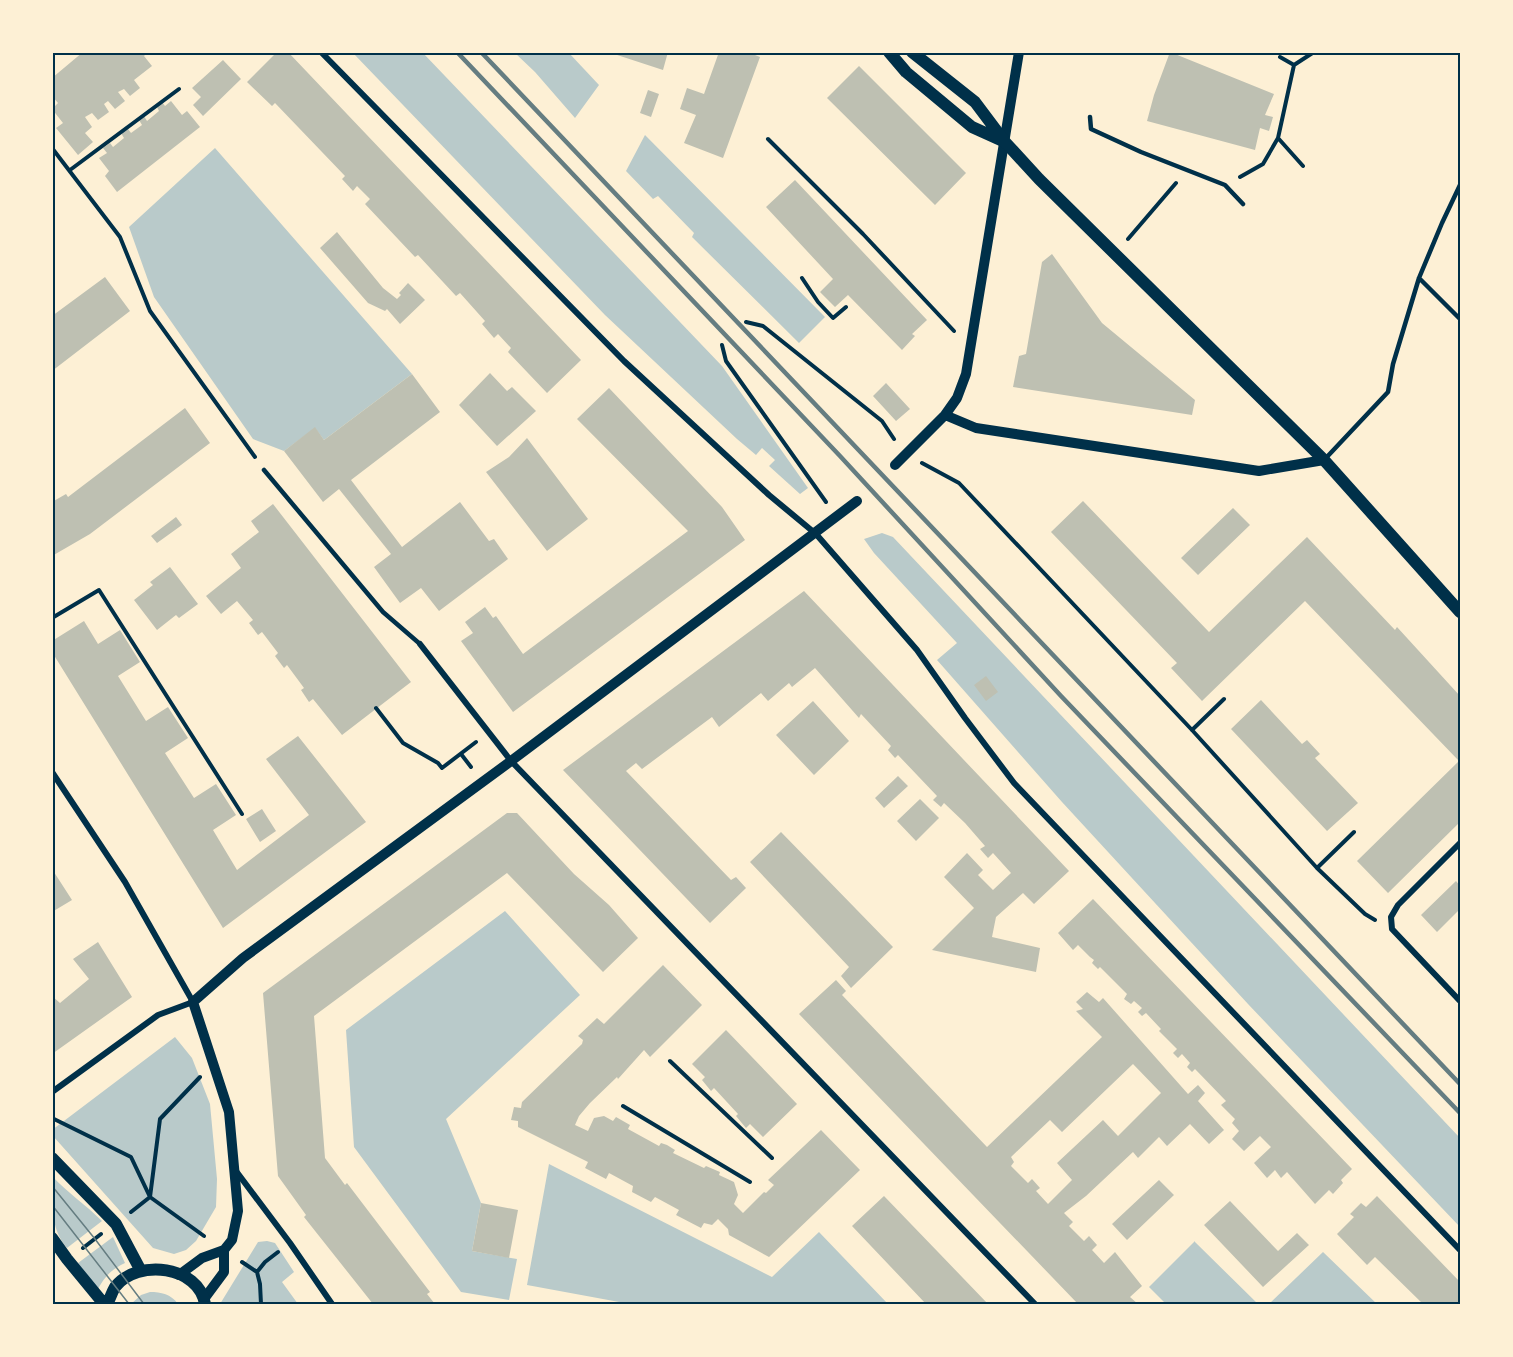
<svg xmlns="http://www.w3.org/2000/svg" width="1513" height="1357" font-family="Georgia,serif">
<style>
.green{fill:#b9caca}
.building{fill:#bec0b2;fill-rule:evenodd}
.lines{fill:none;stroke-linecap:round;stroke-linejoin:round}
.path{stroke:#003049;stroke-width:4}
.service{stroke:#003049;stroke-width:4.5}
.minor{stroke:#003049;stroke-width:6}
.tertiary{stroke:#003049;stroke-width:10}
.secondary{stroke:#003049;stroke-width:12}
.tram{stroke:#657d81;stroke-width:1.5}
.rail{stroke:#657d81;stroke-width:4.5}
.neatline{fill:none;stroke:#003049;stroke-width:2}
</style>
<rect width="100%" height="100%" fill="#fdf0d5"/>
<!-- green -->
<path class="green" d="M 353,53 L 423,53 L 722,366 L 808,488 L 800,494 L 769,466 L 775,460 L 762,448 L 756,455 L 737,439 L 605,315 Z
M 515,53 L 569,53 L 599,85 L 575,118 L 535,72 Z
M 645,135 L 825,317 L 799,343 L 692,237 L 694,233 L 658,196 L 653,199 L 626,171 Z
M 215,148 L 412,374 L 324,440 L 315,428 L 284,451 L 253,439 L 154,297 L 129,227 Z
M 882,533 L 893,537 L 1460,1138 L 1460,1227 L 1248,1004 L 1062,802 L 937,660 L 957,643 L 874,553 L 864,539 Z
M 505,911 L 580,995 L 446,1119 L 481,1203 L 472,1251 L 517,1259 L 509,1300 L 461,1292 L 354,1147 L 346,1030 Z
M 175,1037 L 192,1058 L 210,1104 L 217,1179 L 216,1207 L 196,1241 L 186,1250 L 174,1254 L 153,1248 L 53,1136 L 52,1130 Z
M 549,1164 L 772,1277 L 819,1232 L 888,1304 L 630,1304 L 527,1285 Z
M 52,1176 C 68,1193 86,1205 102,1221 L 67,1248 C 49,1227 53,1202 52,1176 Z
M 113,1237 L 125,1263 C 112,1269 105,1276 98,1289 L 78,1263 Z
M 267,1241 L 275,1243 L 294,1272 L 282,1282 L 298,1304 L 220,1304 L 258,1242 Z
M 1195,1241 L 1195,1242 L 1258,1304 L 1166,1304 L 1149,1287 Z
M 1323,1252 L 1377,1304 L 1269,1304 Z
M 150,1292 C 161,1292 171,1294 178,1304 L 131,1304 L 141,1295 Z"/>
<!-- building -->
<path class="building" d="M 83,52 L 148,52 L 144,56 L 152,66 L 134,80 L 140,88 L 130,96 L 124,89 L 118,92 L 125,101 L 115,109 L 108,101 L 104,104 L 109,112 L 98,120 L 92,113 L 85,117 L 92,127 L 85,133 L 93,142 L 78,155 L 56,128 L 63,123 L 52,109 L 58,103 L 52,96 L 52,78 Z
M 277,52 L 288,52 L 581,360 L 547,393 L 508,352 L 511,348 L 498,334 L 494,338 L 482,324 L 485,321 L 460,293 L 456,296 L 418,255 L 415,257 L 365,204 L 370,199 L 357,186 L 353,191 L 342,179 L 345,176 L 275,103 L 272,106 L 247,82 Z
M 608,52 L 668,52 L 663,70 Z
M 719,52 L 756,52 L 755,55 L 760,57 L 723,158 L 684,143 L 696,115 L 680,109 L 687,88 L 704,94 Z
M 1170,52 L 1274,94 L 1265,115 L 1273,117 L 1269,131 L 1260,128 L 1255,150 L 1147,121 L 1154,95 Z
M 223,60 L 241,79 L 203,116 L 193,105 L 201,97 L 192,88 Z
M 859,66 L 966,173 L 935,205 L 827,98 Z
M 648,90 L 659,94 L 651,117 L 640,113 Z
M 171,101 L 182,115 L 187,111 L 200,127 L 117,192 L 105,176 L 109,171 L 99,158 L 107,153 L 103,148 L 110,143 L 113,147 L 124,138 L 121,133 L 128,129 L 131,133 L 142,125 L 139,120 L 144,116 L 147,121 L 159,111 L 157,107 L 162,102 L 165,106 Z
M 795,180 L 927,320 L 912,334 L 915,336 L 902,350 L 848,295 L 835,307 L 820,292 L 833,279 L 766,207 Z
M 337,232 L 383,288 L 397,299 L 401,295 L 399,293 L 408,283 L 425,300 L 400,324 L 387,309 L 385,311 L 368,303 L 320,248 Z
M 1052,254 L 1102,323 L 1195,400 L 1192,415 L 1013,387 L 1019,356 L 1026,354 L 1042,262 Z
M 105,277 L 130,311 L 52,371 L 52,316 Z
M 490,373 L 507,391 L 512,387 L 536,411 L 497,446 L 459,405 Z
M 412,374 L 440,412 L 351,480 L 402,547 L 460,502 L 489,541 L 494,539 L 508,559 L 439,611 L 421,588 L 400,603 L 374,567 L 391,554 L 339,489 L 323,502 L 284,451 L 315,427 L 324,440 Z
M 886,383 L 910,409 L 896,421 L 873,396 Z
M 609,388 L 722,507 L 745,540 L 513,712 L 461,641 L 473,633 L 465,622 L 485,607 L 493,618 L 496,616 L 523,654 L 688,531 L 577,419 Z
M 185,408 L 210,443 L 90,534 L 52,556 L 52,502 L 66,494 L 68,497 Z
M 527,438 L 588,519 L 547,551 L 486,472 L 509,457 Z
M 1083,501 L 1209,632 L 1307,537 L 1395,630 L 1397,627 L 1460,696 L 1460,822 L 1388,893 L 1357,861 L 1459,761 L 1305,601 L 1202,701 L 1171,668 L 1177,663 L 1051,532 Z
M 273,504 L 411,682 L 342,735 L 313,699 L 309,702 L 301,690 L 304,688 L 287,665 L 284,668 L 275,656 L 278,653 L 262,632 L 258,635 L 249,623 L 253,620 L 237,601 L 221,614 L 206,596 L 241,568 L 231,554 L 259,532 L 251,521 Z
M 1233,508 L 1250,525 L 1198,575 L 1181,558 Z
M 176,517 L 182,525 L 157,543 L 151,536 Z
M 170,567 L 198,604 L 179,618 L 176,615 L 157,630 L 134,600 L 153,585 L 150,582 Z
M 804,591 L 1069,871 L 1034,904 L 1023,893 L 996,917 L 992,937 L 1040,948 L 1036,972 L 932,950 L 974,908 L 944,877 L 967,853 L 983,870 L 978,875 L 993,890 L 1011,873 L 993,853 L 988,858 L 980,849 L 985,846 L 965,823 L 944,803 L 941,807 L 933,800 L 937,796 L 898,755 L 895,758 L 888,750 L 891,746 L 861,714 L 859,718 L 815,668 L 792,687 L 789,683 L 768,701 L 761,693 L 719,727 L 712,717 L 642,769 L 636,763 L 626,771 L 731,880 L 736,877 L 746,888 L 710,923 L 563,770 Z
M 84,621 L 98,644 L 120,630 L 140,662 L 118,676 L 146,721 L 168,707 L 188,738 L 165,753 L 194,798 L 216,784 L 236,815 L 213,830 L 237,870 L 309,815 L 266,759 L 298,736 L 366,822 L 223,928 L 52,652 L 52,641 Z
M 986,676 L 998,692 L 986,701 L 974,685 Z
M 1261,700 L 1302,744 L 1307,740 L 1320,754 L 1315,758 L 1358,803 L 1327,831 L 1231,729 Z
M 813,701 L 849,741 L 814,775 L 776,735 Z
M 898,776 L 908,786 L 884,808 L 875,798 Z
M 920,799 L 939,818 L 916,841 L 897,821 Z
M 262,809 L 276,831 L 260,842 L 246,819 Z
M 507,813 L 517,813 L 574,874 L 609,905 L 638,938 L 603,972 L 507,873 L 314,1016 L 325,1158 L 345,1185 L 347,1183 L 430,1292 L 427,1294 L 435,1304 L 373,1304 L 304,1217 L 306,1215 L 278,1176 L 263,993 Z
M 781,832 L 893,947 L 851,988 L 841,976 L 849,967 L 750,862 Z
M 52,869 L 72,900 L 52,912 Z
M 1456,881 L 1460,886 L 1460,909 L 1437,932 L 1421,915 Z
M 1093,899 L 1352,1169 L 1341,1180 L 1343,1183 L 1333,1194 L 1329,1190 L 1315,1204 L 1287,1172 L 1281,1178 L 1275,1170 L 1267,1178 L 1254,1163 L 1271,1147 L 1260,1136 L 1244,1151 L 1232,1139 L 1239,1131 L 1232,1123 L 1235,1119 L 1221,1105 L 1226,1101 L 1195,1069 L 1192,1072 L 1187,1067 L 1190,1063 L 1182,1054 L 1178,1058 L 1173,1053 L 1177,1049 L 1159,1031 L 1161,1029 L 1146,1013 L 1142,1016 L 1138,1012 L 1142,1008 L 1134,1001 L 1131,1004 L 1124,999 L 1127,994 L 1100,967 L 1098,969 L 1092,963 L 1094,960 L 1090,957 L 1078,945 L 1073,950 L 1058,933 Z
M 98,942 L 132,997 L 52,1054 L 52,996 L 60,1003 L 89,979 L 73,959 Z
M 663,965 L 702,1005 L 650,1057 L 644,1050 L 618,1079 L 617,1077 L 590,1103 L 579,1116 L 575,1125 L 588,1131 L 594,1118 L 604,1116 L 613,1121 L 616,1117 L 630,1125 L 628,1129 L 659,1146 L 661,1143 L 667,1145 L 675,1150 L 673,1153 L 704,1168 L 706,1166 L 720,1172 L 719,1175 L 734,1182 L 738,1195 L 734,1204 L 743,1213 L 764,1192 L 766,1193 L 774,1185 L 768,1180 L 821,1130 L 860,1170 L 769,1257 L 729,1235 L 728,1229 L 718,1219 L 712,1225 L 704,1223 L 701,1228 L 676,1215 L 679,1210 L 655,1197 L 651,1202 L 632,1192 L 633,1186 L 609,1173 L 606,1179 L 585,1168 L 588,1162 L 518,1127 L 518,1121 L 511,1120 L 514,1107 L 521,1108 L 522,1102 L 582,1044 L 583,1040 L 578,1036 L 597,1018 L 604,1024 Z
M 836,980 L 846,991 L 842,995 L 987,1147 L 1102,1037 L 1076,1011 L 1083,1009 L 1076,1002 L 1087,992 L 1099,1002 L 1103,998 L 1188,1094 L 1198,1085 L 1205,1093 L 1198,1101 L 1224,1130 L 1209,1144 L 1190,1124 L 1167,1146 L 1159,1137 L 1138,1158 L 1133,1152 L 1086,1196 L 1064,1213 L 1073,1222 L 1069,1226 L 1084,1241 L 1089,1236 L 1097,1245 L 1092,1250 L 1104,1263 L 1115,1252 L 1142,1286 L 1130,1297 L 1138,1304 L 1078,1304 L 799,1014 ZM 1133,1064 L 1161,1093 L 1118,1136 L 1103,1120 L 1057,1163 L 1072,1180 L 1048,1204 L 1036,1191 L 1040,1188 L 1032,1179 L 1028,1183 L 1011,1166 L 1014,1162 L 1011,1157 L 1050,1120 L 1062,1132 Z
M 726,1030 L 797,1104 L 763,1137 L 750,1124 L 746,1128 L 736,1116 L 738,1114 L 714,1088 L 711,1091 L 702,1080 L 705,1077 L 692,1064 Z
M 1159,1180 L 1174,1195 L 1127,1240 L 1112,1224 Z
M 884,1196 L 938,1252 L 988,1304 L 926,1304 L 852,1226 Z
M 1377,1196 L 1460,1282 L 1460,1304 L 1423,1304 L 1375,1257 L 1367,1265 L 1337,1234 L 1354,1217 L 1350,1214 L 1361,1203 L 1366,1207 Z
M 1230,1201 L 1278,1251 L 1297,1233 L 1309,1245 L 1263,1287 L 1204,1225 Z
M 481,1203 L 518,1210 L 509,1258 L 472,1251 Z"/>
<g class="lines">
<!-- path -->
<path class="path" d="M 1280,57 L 1294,65
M 1278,138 L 1303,166
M 768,139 L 863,234 L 954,331
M 52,148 L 120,237 L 150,311 L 255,457
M 70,170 L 179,89
M 1240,177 L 1263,164 L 1278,138 L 1294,65 L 1314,52
M 1128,239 L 1176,183
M 802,278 L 818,302 L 833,318 L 846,307
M 746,322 L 763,326 L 882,421 L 894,439
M 722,345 L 726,361 L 826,502
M 922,463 L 959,483 L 1192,730 L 1317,868 L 1365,914 L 1375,920
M 52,618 L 99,590 L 242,814
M 376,708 L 403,743 L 438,763 L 442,768 L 476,742
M 1192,730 L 1224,699
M 461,754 L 471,767
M 1317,868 L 1354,832
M 670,1061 L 772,1158
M 623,1106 L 750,1182
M 52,1118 L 131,1157 L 150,1197 L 204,1236
M 131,1212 L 150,1197 L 160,1119 L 200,1077
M 83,1248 L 101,1234
M 242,1262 L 257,1272
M 261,1304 L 260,1284 L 257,1272 L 265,1262 L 278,1252"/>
<!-- service -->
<path class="service" d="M 1090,117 L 1091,129 L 1141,152 L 1225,185 L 1243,204
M 1419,278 L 1460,319
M 1325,459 L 1388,392 L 1393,364 L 1419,278 L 1442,223 L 1460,185
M 264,470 L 383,612 L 420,644"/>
<!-- minor -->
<path class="minor" d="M 321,52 L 624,361 L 769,495 L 816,534 L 917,650 L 965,718 L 1014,783 L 1460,1250
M 420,644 L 511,761 L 1035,1304
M 52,772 L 125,882 L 193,1002 L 158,1015 L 52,1092
M 1460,843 L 1398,905 L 1391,917 L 1392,929 L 1460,1001
M 236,1171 L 290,1243 L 332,1304"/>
<!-- tertiary -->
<path class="tertiary" d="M 945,415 L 976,428 L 1259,471 L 1324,460
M 895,465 L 945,415 L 957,398 L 966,374 L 1019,52
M 179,1275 L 202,1258 L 224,1250 L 232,1240 L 238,1211 L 229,1112 L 193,1002 L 243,958 L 511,761 L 857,501
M 204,1299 L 224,1272 L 224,1250"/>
<!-- secondary -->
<path class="secondary" d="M 889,52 L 906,72 L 972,127 L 1003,141
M 912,52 L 975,102 L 1005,142 L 1039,179 L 1324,460 L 1460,612
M 52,1158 L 116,1224 L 141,1271
M 52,1238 L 67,1259 L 104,1304
M 107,1304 C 110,1299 112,1292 115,1287 C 138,1258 199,1266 205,1304"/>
<!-- tram -->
<path class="tram" d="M 52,1186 L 95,1239 L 144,1304
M 52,1205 L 129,1304"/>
<!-- rail -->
<path class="rail" d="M 457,52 L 840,456 L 1061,696 L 1460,1113
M 481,52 L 1460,1084"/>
</g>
<!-- border -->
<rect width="1513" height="1357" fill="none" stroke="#fdf0d5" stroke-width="108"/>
<rect x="54" y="54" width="1405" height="1249" class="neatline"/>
</svg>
